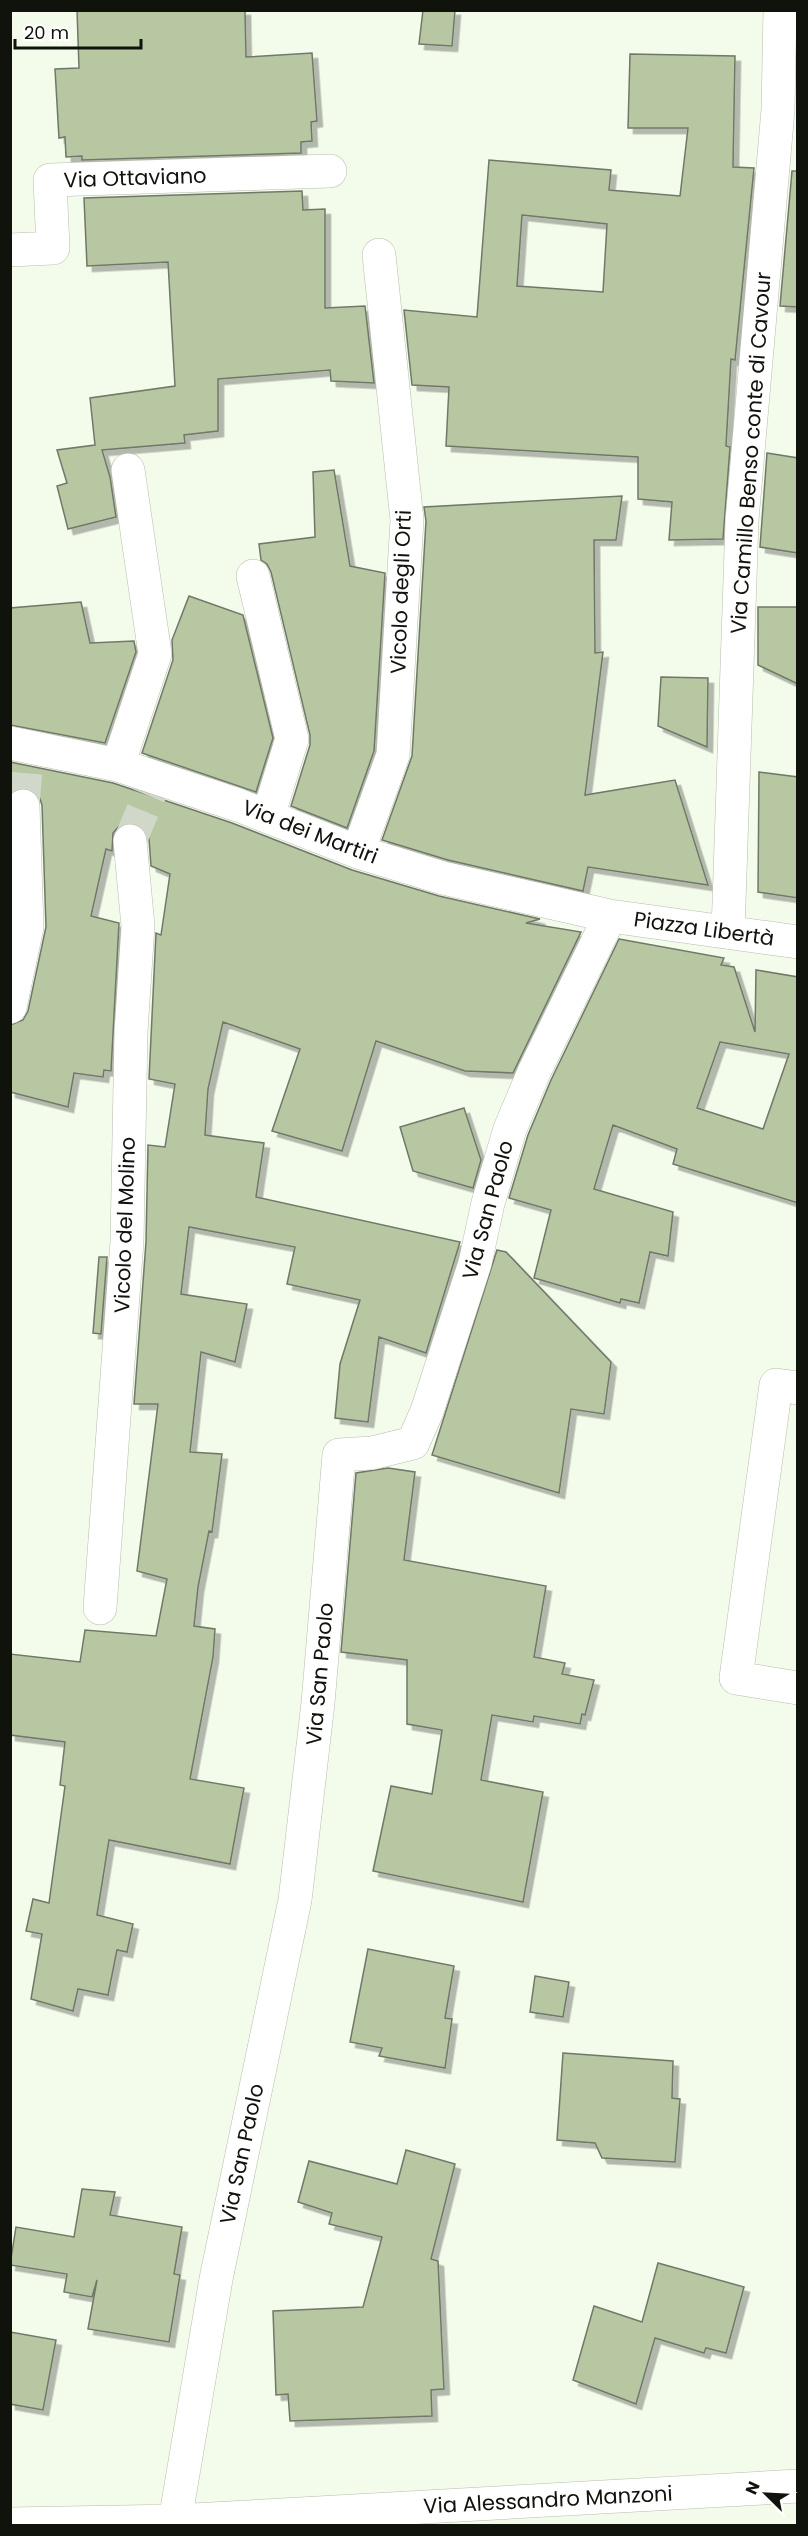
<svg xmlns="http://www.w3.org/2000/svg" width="808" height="2536" font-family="Poppins,sans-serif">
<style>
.building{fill:#b6c7a1;stroke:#717869;stroke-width:1.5;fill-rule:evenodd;filter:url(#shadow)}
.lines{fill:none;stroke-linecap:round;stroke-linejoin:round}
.minor-tunnel{stroke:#d1d8c9;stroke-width:33;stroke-dasharray:33 16;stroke-linecap:butt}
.minor-casing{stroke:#b6beae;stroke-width:34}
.minor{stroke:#fff;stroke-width:33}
.labels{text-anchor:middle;stroke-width:4.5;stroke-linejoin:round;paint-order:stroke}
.street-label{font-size:21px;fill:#10120c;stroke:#fff}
</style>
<defs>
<filter id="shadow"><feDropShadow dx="5.5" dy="5.5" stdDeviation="0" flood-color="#0004"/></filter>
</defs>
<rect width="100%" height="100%" fill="#f3fbea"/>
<!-- building -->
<path class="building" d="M 77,10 L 245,10 L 246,57 L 312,53 L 317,121 L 311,122 L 312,141 L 301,142 L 301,153 L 82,160 L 82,156 L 66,157 L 65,137 L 59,138 L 55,69 L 79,68 Z
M 423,10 L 455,10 L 452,46 L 419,44 Z
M 630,54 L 735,56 L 733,167 L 754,168 L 735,360 L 731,359 L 726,446 L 730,447 L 723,539 L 669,540 L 672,502 L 638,499 L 638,457 L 446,446 L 449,387 L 412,385 L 404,310 L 477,317 L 489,160 L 611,170 L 609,190 L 680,196 L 688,128 L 628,128 ZM 522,215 L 607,224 L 603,292 L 517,286 Z
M 792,171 L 798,171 L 798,307 L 780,306 Z
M 302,191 L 303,210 L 325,209 L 325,308 L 365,306 L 374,383 L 331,381 L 330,370 L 218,379 L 218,431 L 184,435 L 185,443 L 102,450 L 110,477 L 116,517 L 68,529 L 57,486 L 67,483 L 57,450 L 95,445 L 90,398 L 175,386 L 168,262 L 87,266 L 84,198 Z
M 767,453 L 798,458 L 798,553 L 760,547 Z
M 334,470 L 350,566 L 385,573 L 374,751 L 347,828 L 291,806 L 310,745 L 310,735 L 271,572 L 267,564 L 261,560 L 259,544 L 315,537 L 313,472 Z
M 622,496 L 616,540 L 594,540 L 595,653 L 603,652 L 585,795 L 675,780 L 708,885 L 588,867 L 583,891 L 448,860 L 382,840 L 412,756 L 426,521 L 424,507 Z
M 189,596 L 243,615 L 273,738 L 256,792 L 142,753 L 173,660 L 172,640 Z
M 81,602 L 90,643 L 134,641 L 136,652 L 105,743 L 10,725 L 10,608 Z
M 758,607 L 798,607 L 798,684 L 758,665 Z
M 661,677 L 708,678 L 707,747 L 658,726 Z
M 10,762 L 113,783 L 232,823 L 352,870 L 439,896 L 540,919 L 526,923 L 581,932 L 513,1073 L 465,1071 L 376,1041 L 342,1151 L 272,1131 L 300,1049 L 223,1022 L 208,1089 L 205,1135 L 264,1143 L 256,1197 L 460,1242 L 426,1353 L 379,1337 L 368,1422 L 335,1418 L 340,1364 L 360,1300 L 287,1284 L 295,1247 L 189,1227 L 181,1294 L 247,1304 L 235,1362 L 201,1352 L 190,1452 L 222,1454 L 212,1532 L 209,1531 L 198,1587 L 194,1626 L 215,1629 L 213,1657 L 190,1779 L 244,1788 L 230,1864 L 109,1840 L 97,1915 L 133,1924 L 127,1952 L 117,1950 L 108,1995 L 78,1989 L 73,2011 L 31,1999 L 42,1934 L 26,1931 L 33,1899 L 49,1903 L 65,1786 L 60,1785 L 65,1742 L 10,1735 L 10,1654 L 80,1662 L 85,1630 L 156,1636 L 167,1579 L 137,1571 L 158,1404 L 134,1404 L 146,1242 L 148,1145 L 165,1147 L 175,1084 L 149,1079 L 156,933 L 161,935 L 170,874 L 151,866 L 149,839 L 145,830 L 138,824 L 128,822 L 119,826 L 113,833 L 112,851 L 106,849 L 91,916 L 119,923 L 111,1071 L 104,1070 L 103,1077 L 74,1073 L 68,1107 L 10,1092 L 10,1025 L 23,1020 L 28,1011 L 46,927 L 42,805 L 39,796 L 31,789 L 22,787 L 10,793 Z
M 759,772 L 798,777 L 798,898 L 758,892 Z
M 619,939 L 724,958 L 721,965 L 734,967 L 755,1032 L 756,970 L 798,977 L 798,1203 L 673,1164 L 677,1149 L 613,1125 L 594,1189 L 673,1212 L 668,1256 L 650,1252 L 639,1303 L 621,1299 L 620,1303 L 534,1278 L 551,1210 L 509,1198 L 528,1135 L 551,1080 ZM 720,1042 L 789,1054 L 763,1129 L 697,1108 Z
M 464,1108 L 481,1160 L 473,1188 L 413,1171 L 400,1127 Z
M 497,1250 L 506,1252 L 611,1362 L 604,1414 L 571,1409 L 559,1493 L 432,1455 Z
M 99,1257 L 107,1257 L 101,1334 L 93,1333 Z
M 388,1468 L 415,1472 L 404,1560 L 546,1586 L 534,1657 L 565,1663 L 562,1674 L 594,1680 L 585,1715 L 582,1714 L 580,1724 L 534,1716 L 533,1722 L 492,1715 L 481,1780 L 543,1792 L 523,1902 L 373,1871 L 391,1786 L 432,1794 L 442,1730 L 407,1724 L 407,1660 L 341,1652 L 356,1473 Z
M 368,1949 L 454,1966 L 445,2018 L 452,2019 L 445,2068 L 379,2056 L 382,2048 L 350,2042 Z
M 535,1976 L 569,1982 L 563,2017 L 530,2012 Z
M 563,2053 L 673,2061 L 672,2098 L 680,2099 L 675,2162 L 602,2158 L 595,2143 L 557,2140 Z
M 406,2150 L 455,2164 L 431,2259 L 438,2261 L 444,2389 L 431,2390 L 432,2416 L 290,2421 L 288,2394 L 276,2395 L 273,2311 L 363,2307 L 382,2237 L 329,2224 L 332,2213 L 298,2202 L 309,2161 L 397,2184 Z
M 82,2189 L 115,2192 L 110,2215 L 182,2227 L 174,2274 L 180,2275 L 169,2342 L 88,2329 L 97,2280 L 92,2297 L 64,2292 L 67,2274 L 10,2265 L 16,2227 L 74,2237 Z
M 658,2263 L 744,2287 L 726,2353 L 706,2348 L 704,2353 L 655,2338 L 636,2404 L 573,2380 L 594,2306 L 642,2322 Z
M 10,2332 L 56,2340 L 43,2410 L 10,2404 Z"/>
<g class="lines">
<!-- minor-tunnel -->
<path class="minor-tunnel" d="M 23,806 L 27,756
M 130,841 L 151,791"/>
<defs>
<path id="minor" d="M 10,250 L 53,248 L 50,180 L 330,171
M 253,576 L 292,739 L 268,816
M 10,743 L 118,765 L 238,805 L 358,852 L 443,878 L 610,916 L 798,942
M 118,765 L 155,654 L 128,470
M 358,852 L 393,755 L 407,520 L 379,255
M 728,932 L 742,520 L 778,110 L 780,10
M 10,1007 L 27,927 L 23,806
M 798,1388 L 776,1385 L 736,1678 L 798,1688
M 100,1608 L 127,1241 L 131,1032 L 138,926 L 130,841
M 175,2521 L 216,2279 L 295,1900 L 318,1703 L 339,1455 L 372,1453 L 413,1443 L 427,1411 L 475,1263 L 488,1203 L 510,1129 L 534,1072 L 610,916
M 10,2524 L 175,2521 L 798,2486"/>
</defs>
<!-- minor casing -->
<use href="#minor" class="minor-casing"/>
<!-- minor -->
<use href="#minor" class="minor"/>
</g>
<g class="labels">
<!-- street labels -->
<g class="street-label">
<text transform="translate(135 178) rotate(-2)" y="7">Via Ottaviano</text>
<text transform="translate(751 453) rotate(-86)" y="7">Via Camillo Benso conte di Cavour</text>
<text transform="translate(401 592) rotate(-88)" y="7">Vicolo degli Orti</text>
<text transform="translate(310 832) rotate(21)" y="7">Via dei Martiri</text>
<text transform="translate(704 929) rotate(8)" y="7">Piazza Libertà</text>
<text transform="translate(488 1210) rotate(-75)" y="7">Via San Paolo</text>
<text transform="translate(125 1225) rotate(-88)" y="7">Vicolo del Molino</text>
<text transform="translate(320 1674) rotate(-85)" y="7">Via San Paolo</text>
<text transform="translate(242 2154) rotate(-78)" y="7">Via San Paolo</text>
<text transform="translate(548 2500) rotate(-3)" y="7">Via Alessandro Manzoni</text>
</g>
</g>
<!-- border -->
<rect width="808" height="2536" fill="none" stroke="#10120c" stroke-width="24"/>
<!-- north arrow -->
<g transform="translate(766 2494) rotate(294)" stroke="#ffffff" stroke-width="4.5" paint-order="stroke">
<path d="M0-4.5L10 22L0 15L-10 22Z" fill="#10120c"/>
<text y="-9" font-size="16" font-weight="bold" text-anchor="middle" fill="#10120c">N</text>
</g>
<!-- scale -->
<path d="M15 39v9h126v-9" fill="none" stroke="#10120c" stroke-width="3"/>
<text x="24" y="39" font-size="18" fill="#10120c" stroke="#ffffff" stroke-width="4.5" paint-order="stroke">20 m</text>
</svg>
